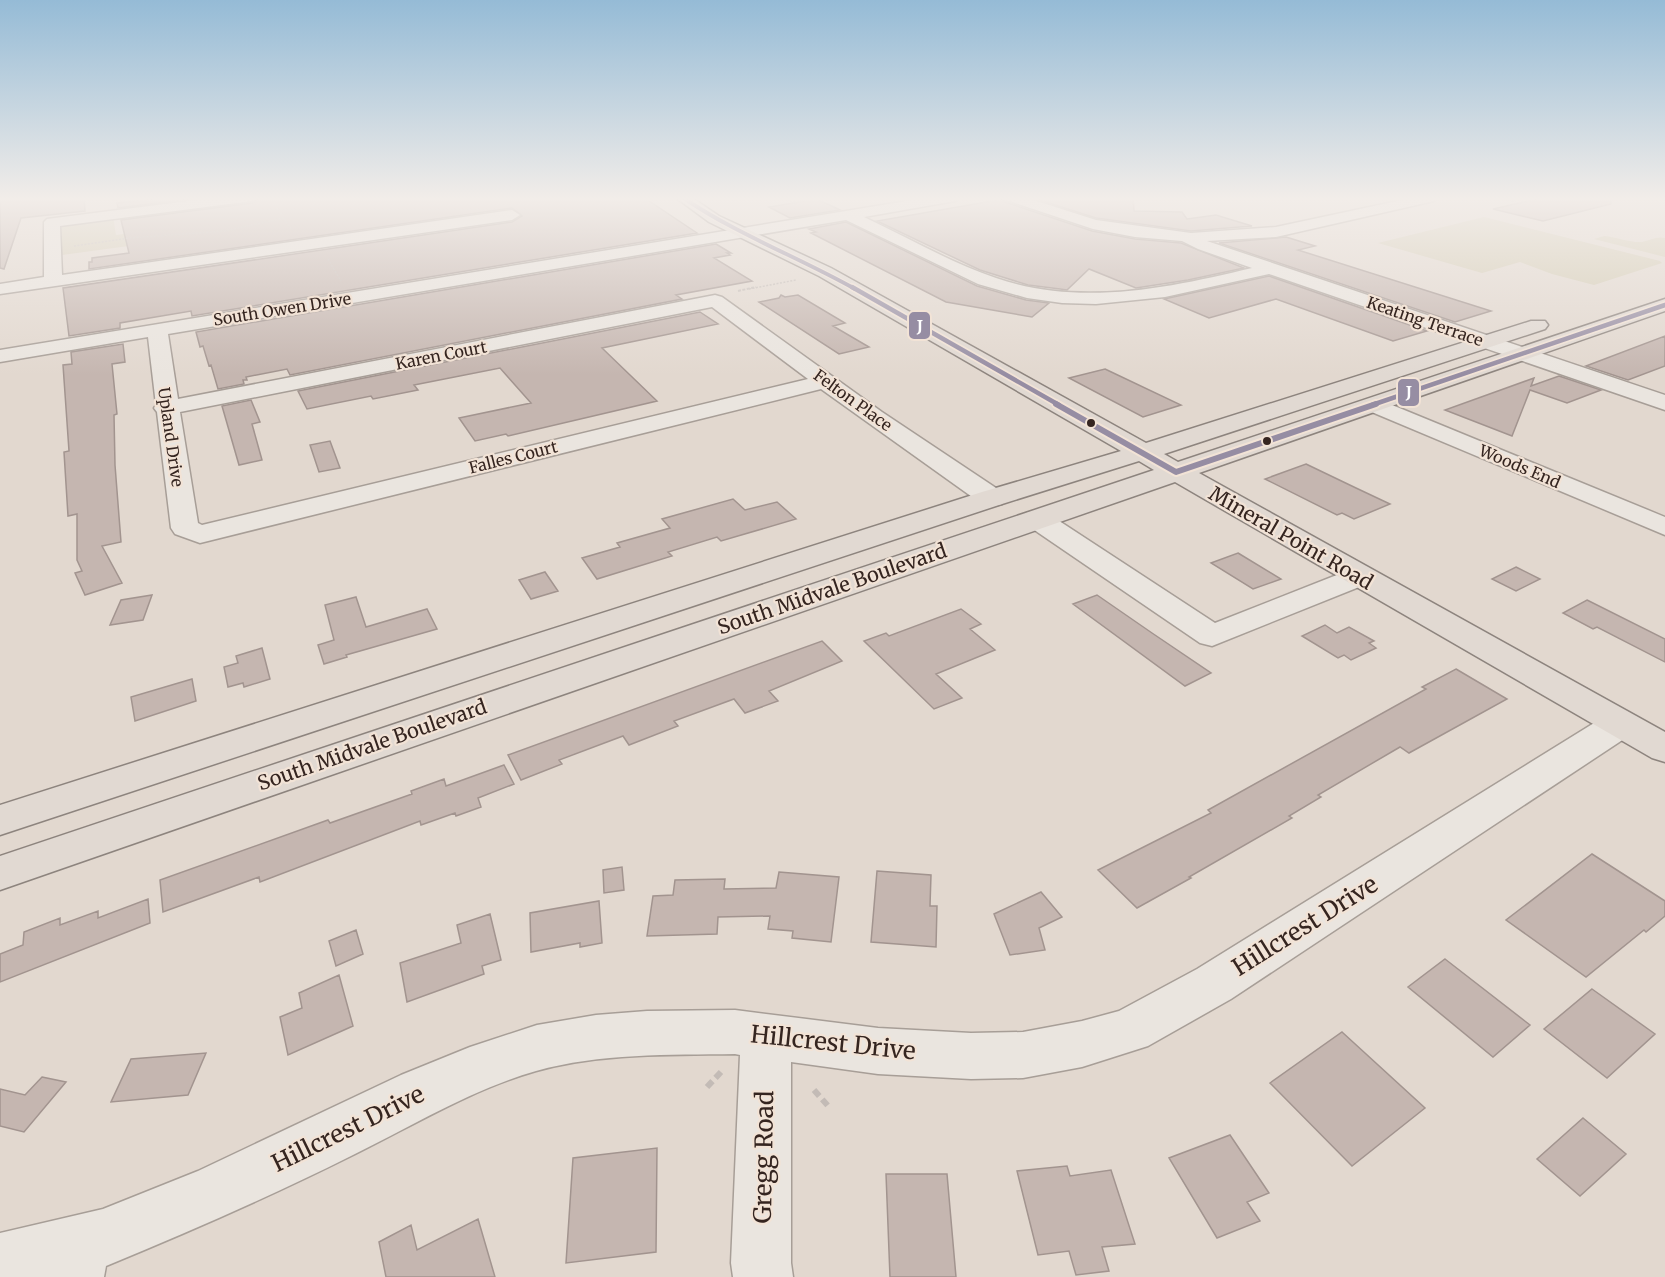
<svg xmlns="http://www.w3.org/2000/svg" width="1665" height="1277" font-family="Merriweather,serif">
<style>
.green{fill:#d3cbb3}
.building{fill:#c5b6b0;stroke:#a2948f;stroke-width:1.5}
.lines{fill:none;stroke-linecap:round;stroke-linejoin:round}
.minor-casing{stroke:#a79e97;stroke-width:3}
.major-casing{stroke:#8d847e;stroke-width:3}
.path-far2{stroke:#c3bbb6;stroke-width:1.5;stroke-dasharray:2 1.5;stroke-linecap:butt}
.path-far1{stroke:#c3bbb6;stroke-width:2;stroke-dasharray:3 1.5;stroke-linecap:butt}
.path{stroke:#c3bbb6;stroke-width:6;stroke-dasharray:8 4.5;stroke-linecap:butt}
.minor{fill:#eae5df;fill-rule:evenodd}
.major{fill:#e1d9d2;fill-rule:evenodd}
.bus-1-far2-casing{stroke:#f2e3d6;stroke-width:6}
.bus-1-far1-casing{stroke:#f2e3d6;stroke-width:8}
.bus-1-casing{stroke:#f2e3d6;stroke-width:10}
.bus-1-far2{stroke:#968da3;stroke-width:4}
.bus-1-far1{stroke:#968da3;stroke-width:4.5}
.bus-1{stroke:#968da3;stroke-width:6}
.bus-dot{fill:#352520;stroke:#f2e3d6;stroke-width:2}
.labels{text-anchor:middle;stroke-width:4.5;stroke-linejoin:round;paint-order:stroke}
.far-street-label{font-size:16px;fill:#352520;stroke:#f2e3d6}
.street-label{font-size:20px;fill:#352520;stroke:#f2e3d6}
.near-street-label{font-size:24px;fill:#352520;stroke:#f2e3d6}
.line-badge{stroke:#f2e3d6;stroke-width:2}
.badge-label{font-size:16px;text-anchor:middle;font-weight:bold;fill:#fff}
</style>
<rect width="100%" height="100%" fill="#e2d8cf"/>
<!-- green -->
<path class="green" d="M 403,197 L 482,198 L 62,255 L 61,224 L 113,216 L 116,235 Z
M 1484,217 L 1660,261 L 1662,263 L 1594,285 L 1552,274 L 1520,262 L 1482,273 L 1378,243 Z
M 1604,236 C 1615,237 1632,243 1642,242 C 1650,240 1657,236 1665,238 L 1665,257 L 1594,239 Z"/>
<!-- building -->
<path class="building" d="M 0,197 L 84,197 L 85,211 L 21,218 L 4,269 L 0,268 Z
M 174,197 L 205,197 L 118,208 L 117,203 Z
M 261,197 L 643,197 L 697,233 L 192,316 L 191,311 L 120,323 L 120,328 L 69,336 L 63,288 L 512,222 L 522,216 L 512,208 L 89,269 L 89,262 L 92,262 L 92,258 L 129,253 L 121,220 L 252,203 Z
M 1030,197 L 1133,197 L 1134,211 L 1182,212 L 1187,219 L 1216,215 L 1252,226 L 1191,231 L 1096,218 Z
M 1546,197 L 1610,197 L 1611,204 L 1543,221 L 1493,209 Z
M 1003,199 L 1005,202 L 1092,231 L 1135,239 L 1181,243 L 1244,268 L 1188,280 L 1136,288 L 1089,269 L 1067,290 L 1060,289 L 1028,285 L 980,270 L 877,221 Z
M 811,200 L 819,200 L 840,210 L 790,218 L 769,207 Z
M 846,222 L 977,286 L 1026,300 L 1049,303 L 1032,317 L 946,302 L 811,233 L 816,232 L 809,229 Z
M 1286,237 L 1315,246 L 1298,250 L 1491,311 L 1455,322 L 1219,243 Z
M 716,244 L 731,253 L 727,253 L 730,255 L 714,258 L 752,281 L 676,295 L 682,299 L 290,375 L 287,369 L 246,377 L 247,380 L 243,380 L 244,384 L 218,389 L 211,365 L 209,366 L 203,346 L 200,347 L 196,332 Z
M 1269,276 L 1427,331 L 1393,341 L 1276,299 L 1209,318 L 1164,299 Z
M 781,295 L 785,297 L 798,295 L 845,323 L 833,326 L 869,347 L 839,354 L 759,302 L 779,298 Z
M 700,312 L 718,324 L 602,348 L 657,401 L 508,436 L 506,434 L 475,441 L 459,418 L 531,403 L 500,368 L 414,385 L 418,390 L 373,399 L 371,396 L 307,409 L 298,391 Z
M 1665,336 L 1665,366 L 1628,380 L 1586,366 Z
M 123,344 L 125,362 L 112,364 L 117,414 L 114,415 L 115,465 L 121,542 L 102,546 L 122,583 L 85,595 L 75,573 L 82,571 L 77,560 L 77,514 L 68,516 L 64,452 L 69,451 L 63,365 L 72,364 L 71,352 Z
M 1105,369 L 1181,405 L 1143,417 L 1069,378 Z
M 1559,376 L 1601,390 L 1567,403 L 1530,390 L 1512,436 L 1445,410 L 1534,378 L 1531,386 Z
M 251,400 L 260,422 L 252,424 L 262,460 L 239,465 L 222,406 Z
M 330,441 L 340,468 L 319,472 L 310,445 Z
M 1306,464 L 1356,488 L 1390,504 L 1354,519 L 1342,513 L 1337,515 L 1265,479 Z
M 733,499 L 745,510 L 777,502 L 796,519 L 721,541 L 717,537 L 668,552 L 672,556 L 597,579 L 582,558 L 620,547 L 617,543 L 670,528 L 662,519 Z
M 1238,553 L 1281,579 L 1253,589 L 1211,563 Z
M 1516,567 L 1540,579 L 1516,591 L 1492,579 Z
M 545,572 L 558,591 L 531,599 L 519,580 Z
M 152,595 L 143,620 L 110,625 L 121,600 Z
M 1097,595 L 1152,633 L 1211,673 L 1185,686 L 1073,604 Z
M 356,597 L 366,627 L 427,609 L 437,629 L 346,655 L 347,657 L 324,664 L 318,645 L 334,640 L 325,605 Z
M 1587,600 L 1665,639 L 1665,662 L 1597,627 L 1593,629 L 1563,613 Z
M 961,609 L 981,624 L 970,629 L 995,650 L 936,674 L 962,698 L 934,709 L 864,641 L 886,633 L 889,636 Z
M 1325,625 L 1337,633 L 1349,627 L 1374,641 L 1369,643 L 1376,648 L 1351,660 L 1344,655 L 1338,658 L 1302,636 Z
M 822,641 L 842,661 L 769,691 L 778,701 L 745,713 L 734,699 L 674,721 L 678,726 L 629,745 L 623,736 L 559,760 L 562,764 L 521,780 L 508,755 Z
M 262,648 L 270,679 L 244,687 L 243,683 L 228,687 L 224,667 L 238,663 L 236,656 Z
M 1456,669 L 1507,699 L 1409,753 L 1400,747 L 1318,795 L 1321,797 L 1289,816 L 1292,818 L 1189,877 L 1191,878 L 1137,908 L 1098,870 L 1211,813 L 1208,810 L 1426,689 L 1422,687 Z
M 192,679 L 196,701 L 135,721 L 131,697 Z
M 504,765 L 514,784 L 478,798 L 481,807 L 456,816 L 455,813 L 421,825 L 420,821 L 260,882 L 259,877 L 163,912 L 160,880 L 328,820 L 330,823 L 412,794 L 411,791 L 444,779 L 446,786 Z
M 1592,854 L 1665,901 L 1665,916 L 1646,932 L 1644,930 L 1586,977 L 1506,920 Z
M 622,867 L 624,890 L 604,893 L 603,870 Z
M 877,871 L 931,875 L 930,906 L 937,906 L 936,947 L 871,942 Z
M 779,872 L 839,877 L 831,942 L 792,938 L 793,931 L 768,929 L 770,916 L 718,917 L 717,934 L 647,936 L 653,896 L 673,895 L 675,880 L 725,879 L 724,889 L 776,888 Z
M 1041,892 L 1062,917 L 1039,928 L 1045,950 L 1010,955 L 994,914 Z
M 148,899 L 150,923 L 0,982 L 0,954 L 23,945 L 24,932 L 60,918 L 60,925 L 98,911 L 98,918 Z
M 599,901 L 602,943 L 580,947 L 580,943 L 531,952 L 530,913 Z
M 490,914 L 501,960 L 482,966 L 484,974 L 407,1002 L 400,963 L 461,943 L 457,925 Z
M 356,930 L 363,954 L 336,966 L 329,941 Z
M 1445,959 L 1530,1025 L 1493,1057 L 1408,987 Z
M 339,975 L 353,1026 L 288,1055 L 280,1017 L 302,1008 L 299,993 Z
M 1592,989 L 1655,1034 L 1607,1078 L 1544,1029 Z
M 1342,1032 L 1425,1108 L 1352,1166 L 1270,1083 Z
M 206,1053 L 188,1095 L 111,1102 L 131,1059 Z
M 42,1077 L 66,1082 L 24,1132 L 0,1126 L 0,1089 L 25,1095 Z
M 1583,1118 L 1626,1154 L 1580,1196 L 1537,1159 Z
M 1230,1135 L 1269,1193 L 1247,1202 L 1260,1221 L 1217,1238 L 1169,1158 Z
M 657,1148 L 656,1252 L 566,1263 L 573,1158 Z
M 1067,1166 L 1070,1176 L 1111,1170 L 1135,1244 L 1102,1247 L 1109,1271 L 1076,1275 L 1069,1251 L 1038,1255 L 1017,1171 Z
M 886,1174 L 947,1174 L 956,1277 L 890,1277 Z
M 478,1219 L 495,1277 L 386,1277 L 379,1242 L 411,1225 L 417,1250 Z"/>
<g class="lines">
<defs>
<path id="minor" d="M 220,197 L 259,197 L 252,201 L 60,226 L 62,275 L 512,210 L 520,215 L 512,220 L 0,294 L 0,284 L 44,277 L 44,222 L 47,219 Z
M 931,197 L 962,197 L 955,201 L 864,217 C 907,237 951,263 996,278 C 1079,307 1169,288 1252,268 L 1198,249 L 1182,241 L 1135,237 L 1093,229 L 1006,200 L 1004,197 L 1024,197 L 1096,220 L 1191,233 L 1276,227 L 1416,197 L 1441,197 L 1434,201 L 1276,237 L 1207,241 L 1665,395 L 1665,410 L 1269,274 L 1165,297 L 1096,304 L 1062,303 L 1027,298 L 978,284 L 846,220 L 168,334 L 178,399 L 715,295 L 722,297 L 882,412 L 1002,492 L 1006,498 L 1002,504 L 992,506 L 982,504 L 821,389 L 200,543 L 175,534 L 171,528 L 157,412 L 154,408 L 156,405 L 148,337 L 0,362 L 0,350 ZM 712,307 L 808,379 L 202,525 L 198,523 L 180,412 Z
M 1375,398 L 1665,517 L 1665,535 L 1367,410 L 1363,405 L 1367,400 Z
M 1037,511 L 1047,513 L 1215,623 L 1347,571 L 1358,568 L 1369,571 L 1373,577 L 1369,583 L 1212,646 L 1200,643 L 1027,525 L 1023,519 L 1027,513 Z
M 1620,712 L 1633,715 L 1638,724 L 1633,733 L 1231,999 L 1148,1046 L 1082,1067 L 1023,1078 L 971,1079 L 878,1074 L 791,1062 L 791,1263 L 793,1277 L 733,1277 L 731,1263 L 740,1055 L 735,1054 C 669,1055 600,1053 536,1071 C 470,1090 412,1126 351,1156 C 271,1196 189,1232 106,1266 L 104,1277 L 0,1277 L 0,1233 L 103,1209 L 198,1171 L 401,1075 L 470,1047 L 537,1025 L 596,1015 L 647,1011 L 735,1010 L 878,1028 L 971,1033 L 1023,1032 L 1082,1021 L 1119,1011 L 1197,969 L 1607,715 Z"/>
<path id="major" d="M 675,197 L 691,197 L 719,216 L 831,268 L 1146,443 L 1531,321 L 1545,321 L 1548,325 L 1545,329 L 1164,454 L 1178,462 L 1665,299 L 1665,311 L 1199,473 L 1665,732 L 1665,762 L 1652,758 L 1175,482 L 0,890 L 0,856 L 1154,470 L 1139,461 L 1002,504 L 0,835 L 0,805 L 982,492 L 1121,451 L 819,276 L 709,222 Z"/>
</defs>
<!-- minor casing -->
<use href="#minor" class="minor-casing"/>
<!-- major casing -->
<use href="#major" class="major-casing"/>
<!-- path-far2 -->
<path class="path-far2" d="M 759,197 L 781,198 L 793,202 L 819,198
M 1495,197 L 1520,203
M 271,198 L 291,229
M 734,200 L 746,197
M 74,246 L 130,238 L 225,231 L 284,218
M 328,259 L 341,281
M 749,289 L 796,280"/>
<!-- path-far1 -->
<path class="path-far1" d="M 738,291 L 756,287"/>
<!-- path -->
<path class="path" d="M 707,1087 L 721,1072
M 814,1090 L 829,1107"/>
<!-- minor -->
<use href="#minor" class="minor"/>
<!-- major -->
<use href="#major" class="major"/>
<defs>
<path id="bus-1-far2" d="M 682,197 C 736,234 798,257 855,289"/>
<path id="bus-1-far1" d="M 852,287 L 1059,405
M 1372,405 L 1665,305"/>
<path id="bus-1" d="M 1056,404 L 1176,472 L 1376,404"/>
</defs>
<!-- bus-1-far2 casing -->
<use href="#bus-1-far2" class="bus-1-far2-casing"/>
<!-- bus-1-far1 casing -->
<use href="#bus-1-far1" class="bus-1-far1-casing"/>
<!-- bus-1 casing -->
<use href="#bus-1" class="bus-1-casing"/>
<!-- bus-1-far2 -->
<use href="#bus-1-far2" class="bus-1-far2"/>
<!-- bus-1-far1 -->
<use href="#bus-1-far1" class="bus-1-far1"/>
<!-- bus-1 -->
<use href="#bus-1" class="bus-1"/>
</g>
<!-- sky -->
<linearGradient id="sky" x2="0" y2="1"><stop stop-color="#95bbd6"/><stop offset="0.53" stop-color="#f2ede9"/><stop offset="1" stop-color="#f2ede9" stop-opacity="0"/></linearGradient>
<rect width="1665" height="375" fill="url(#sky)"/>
<!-- markers -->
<g class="bus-dot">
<circle cx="1091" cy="423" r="5"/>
<circle cx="1267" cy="441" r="5"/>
</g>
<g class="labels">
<!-- far-street labels -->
<g class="far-street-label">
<text transform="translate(282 309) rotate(-9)" y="6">South Owen Drive</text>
<text transform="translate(1425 321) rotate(19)" y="6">Keating Terrace</text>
<text transform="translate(441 355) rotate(-11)" y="6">Karen Court</text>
<text transform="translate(853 400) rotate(36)" y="6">Felton Place</text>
<text transform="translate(171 437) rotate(82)" y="6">Upland Drive</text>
<text transform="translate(513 457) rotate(-14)" y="6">Falles Court</text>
<text transform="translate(1520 466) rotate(23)" y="6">Woods End</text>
</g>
<!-- street labels -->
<g class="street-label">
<text transform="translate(1291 538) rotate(30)" y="7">Mineral Point Road</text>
<text transform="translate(832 589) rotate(-19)" y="7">South Midvale Boulevard</text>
<text transform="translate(372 745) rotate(-19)" y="7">South Midvale Boulevard</text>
</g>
<!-- near-street labels -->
<g class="near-street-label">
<text transform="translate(1305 926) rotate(-32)" y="8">Hillcrest Drive</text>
<text transform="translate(833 1043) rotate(6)" y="8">Hillcrest Drive</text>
<text transform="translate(348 1129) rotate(-26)" y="8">Hillcrest Drive</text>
<text transform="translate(764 1157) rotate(-89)" y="8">Gregg Road</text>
</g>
</g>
<g class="line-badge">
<rect x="908" y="311" width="23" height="29" rx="6" fill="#968da3"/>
<rect x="1397" y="378" width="23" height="29" rx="6" fill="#968da3"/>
</g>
<g class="badge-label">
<text x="920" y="332">J</text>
<text x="1409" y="398">J</text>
</g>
</svg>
